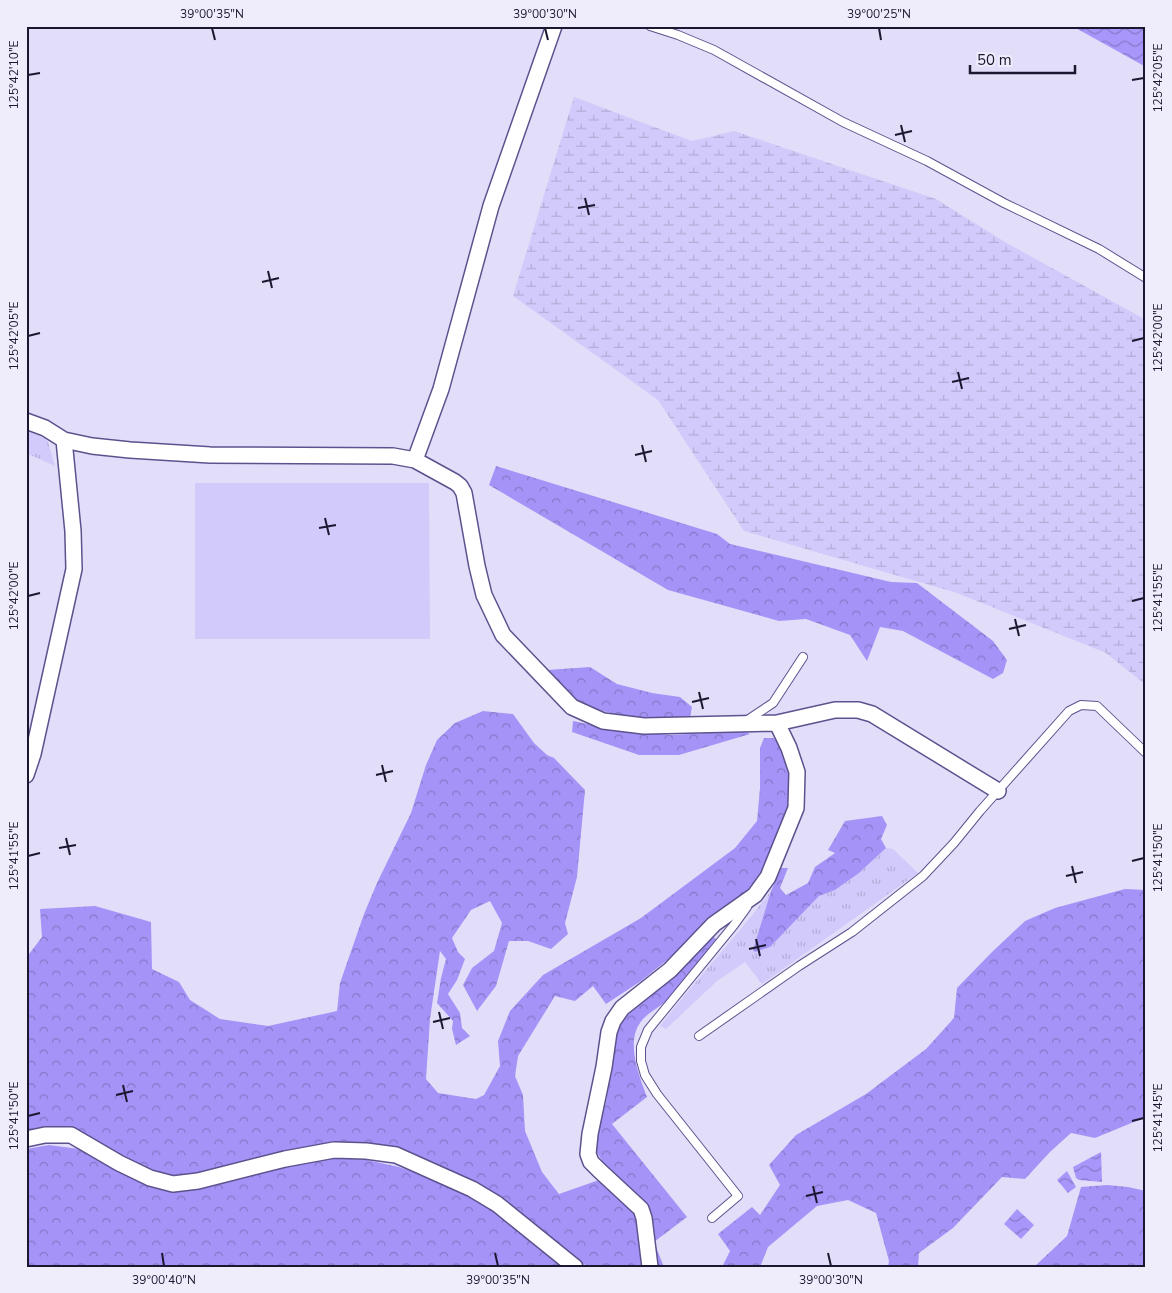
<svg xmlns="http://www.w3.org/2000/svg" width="1172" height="1293" font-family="'Nunito Sans',sans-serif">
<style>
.grass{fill:url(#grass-tufts)}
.forest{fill:url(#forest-crowns)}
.wetland{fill:url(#wetland-marsh)}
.park{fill:#d1cafa}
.water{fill:url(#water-waves)}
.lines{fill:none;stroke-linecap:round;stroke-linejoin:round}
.service-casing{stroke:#5d528d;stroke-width:10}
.minor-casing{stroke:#5d528d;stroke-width:18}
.service{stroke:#fff;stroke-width:8}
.minor{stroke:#fff;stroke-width:15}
.ticks{fill:none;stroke:#1c1730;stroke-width:2}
.neatline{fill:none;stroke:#1c1730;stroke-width:2}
.ticks-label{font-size:12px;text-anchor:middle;fill:#1c1730}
</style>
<defs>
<pattern id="grass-tufts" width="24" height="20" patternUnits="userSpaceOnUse" patternTransform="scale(1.25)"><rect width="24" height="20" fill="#d1cafa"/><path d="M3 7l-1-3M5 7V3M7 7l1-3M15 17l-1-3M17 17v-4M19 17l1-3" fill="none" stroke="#b3add7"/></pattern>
<pattern id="forest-crowns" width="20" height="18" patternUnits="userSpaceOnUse" patternTransform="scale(1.25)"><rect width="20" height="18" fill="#a693f7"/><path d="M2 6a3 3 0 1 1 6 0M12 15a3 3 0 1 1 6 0" fill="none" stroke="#8677c8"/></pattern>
<pattern id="wetland-marsh" width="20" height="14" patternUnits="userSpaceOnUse" patternTransform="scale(1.25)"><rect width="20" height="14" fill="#d1cafa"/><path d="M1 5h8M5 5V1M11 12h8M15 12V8" fill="none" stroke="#b3add7"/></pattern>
<pattern id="water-waves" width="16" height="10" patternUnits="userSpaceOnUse" patternTransform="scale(1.25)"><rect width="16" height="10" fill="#a996fa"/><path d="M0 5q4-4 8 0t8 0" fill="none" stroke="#8979cb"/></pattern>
</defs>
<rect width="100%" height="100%" fill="#e2defa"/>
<!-- grass -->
<path class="grass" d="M 26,431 L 45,438 L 48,442 L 55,466 L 26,453 Z
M 886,848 L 893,849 L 918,873 L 762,984 L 745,962 L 717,981 L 666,1029 L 660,1026 C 696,980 736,937 771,891 L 753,950 L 755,952 L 770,947 L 819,896 L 835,890 L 859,873 Z"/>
<!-- forest -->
<path class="forest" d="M 496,466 L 717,534 L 730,544 L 891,582 L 917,583 L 993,641 L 1007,660 L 1003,673 L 993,679 L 903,631 L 880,627 L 867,661 L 850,635 L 806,619 L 779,621 L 668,590 L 489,485 Z
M 590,667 L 617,684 L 652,693 L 680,697 L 692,707 L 690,717 C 652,718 611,720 577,700 C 565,693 556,680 547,670 Z
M 483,711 L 513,714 L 534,743 L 547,755 L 554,758 L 585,790 L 577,877 L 565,923 L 568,934 L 551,949 L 528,941 L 509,941 L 496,986 L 477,1011 L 463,985 L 472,968 L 494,951 L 502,923 L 490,901 L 471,910 L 452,938 L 458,952 L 465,959 L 457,980 L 448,994 L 460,1013 L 462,1028 L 470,1036 L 456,1045 L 452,1029 L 453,1021 L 437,1003 L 441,978 L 446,959 L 440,951 L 430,1019 L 426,1079 L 438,1093 L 476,1099 L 484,1095 L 500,1066 L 498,1041 L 510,1011 L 543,975 L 641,918 L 735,848 L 757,821 L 760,788 L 760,748 L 764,738 L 774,738 L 783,751 L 793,772 L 791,809 L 762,879 L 677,952 L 641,981 L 606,1004 L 593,986 L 575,1001 L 555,996 L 518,1056 L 515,1076 L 523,1095 L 525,1131 L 542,1172 L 559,1194 L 599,1180 L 637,1210 L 647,1267 L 588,1267 L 524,1219 L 500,1197 L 473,1181 L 395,1148 L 181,1178 L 150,1170 L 105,1146 L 69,1129 L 26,1133 L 26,958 L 42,937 L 40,909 L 95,906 L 151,922 L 152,969 L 179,982 L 190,1000 L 220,1019 L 268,1026 L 337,1011 L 340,983 L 364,914 L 377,883 L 411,813 L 426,765 L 437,740 L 455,723 Z
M 573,721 L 622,731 L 671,735 L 744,731 L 750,734 L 679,755 L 639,755 L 572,732 Z
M 882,816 L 887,825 L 881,839 L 886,848 L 859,873 L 835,890 L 819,896 L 770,947 L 755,952 L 753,950 L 771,891 L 781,868 L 788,868 L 780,888 L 786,895 L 808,883 L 815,867 L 835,853 L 828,850 L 845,821 Z
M 1125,889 L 1146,890 L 1146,1117 L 1095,1138 L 1071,1133 L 1050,1152 L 1025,1179 L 1002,1177 L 953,1228 L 919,1253 L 918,1267 L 888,1267 L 889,1261 L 876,1213 L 848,1200 L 817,1206 L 768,1247 L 760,1267 L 722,1267 L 730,1251 L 718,1234 L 752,1207 L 760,1215 L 780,1185 L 769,1165 L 796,1135 L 866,1094 L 926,1049 L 954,1018 L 957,988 L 991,953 L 1025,921 L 1055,908 Z
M 710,934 L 716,939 C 702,956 690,975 676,992 C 667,1003 653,1009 643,1019 C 624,1040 639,1075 647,1097 L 612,1124 L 687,1217 L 654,1242 L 664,1267 L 655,1267 L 642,1204 L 604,1164 L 596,1151 L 596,1132 L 606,1102 L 616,1032 L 622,1016 Z
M 49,1145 L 79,1149 L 152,1187 L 172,1190 L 205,1188 L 296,1164 L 336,1157 L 367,1160 L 399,1167 L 437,1180 L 470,1196 L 493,1211 L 565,1267 L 26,1267 L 26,1149 Z
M 1107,1185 L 1128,1187 L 1146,1191 L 1146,1267 L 1034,1267 L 1067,1236 L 1081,1187 Z"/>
<!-- wetland -->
<path class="wetland" d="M 574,97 L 692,141 L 734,131 L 936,199 L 1005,242 L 1146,320 L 1146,685 L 1106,653 L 957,593 L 744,531 L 658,400 L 513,296 Z"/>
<!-- park -->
<path class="park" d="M 195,483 L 429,483 L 430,639 L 195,639 Z"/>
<!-- water -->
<path class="water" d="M 1072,26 L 1146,26 L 1146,67 Z
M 1101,1152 L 1102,1182 L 1079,1180 L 1076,1178 L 1073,1167 Z
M 1067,1171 L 1076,1187 L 1068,1193 L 1057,1180 Z
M 1017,1209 L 1034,1225 L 1021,1239 L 1004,1224 Z"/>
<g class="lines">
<defs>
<path id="service" d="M 650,26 L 678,35 L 714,50 L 843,122 L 927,161 L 1004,203 L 1099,249 L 1146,278
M 746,721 L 773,703 L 803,657
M 699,1036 L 799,966 L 852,932 L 923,876 L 954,843 L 980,811 L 1069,711 L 1081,705 L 1097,706 L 1146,753
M 712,1218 L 738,1196 L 657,1094 L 645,1075 L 641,1061 L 641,1047 L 648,1030 L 734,925 L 747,907"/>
<path id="minor" d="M 554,26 L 491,206 L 441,389 L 415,460 L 455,482 L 460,486 L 464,493 L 477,566 L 484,595 L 503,635 L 572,707 L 603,721 L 644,726 L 777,723 L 835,710 L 858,710 L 872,714 L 998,791
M 26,421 L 45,428 L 64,440 L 92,446 L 130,450 L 210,455 L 393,456 L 415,460
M 26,775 L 33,754 L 74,569 L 73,531 L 64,440
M 26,1139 L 45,1135 L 71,1135 L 119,1163 L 150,1178 L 173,1184 L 198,1181 L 285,1159 L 334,1150 L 366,1151 L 396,1155 L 472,1189 L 497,1204 L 575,1267
M 650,1267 L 644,1218 L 641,1209 L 599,1170 L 591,1162 L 588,1154 L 590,1134 L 604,1067 L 609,1032 L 613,1021 L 622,1008 L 670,970 L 714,924 L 755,895 L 768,877 L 796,808 L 797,772 L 789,748 L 777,723"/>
</defs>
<!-- service casing -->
<use href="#service" class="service-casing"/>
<!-- minor casing -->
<use href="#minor" class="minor-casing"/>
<!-- service -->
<use href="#service" class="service"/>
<!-- minor -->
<use href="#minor" class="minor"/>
</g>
<!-- ticks -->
<path class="ticks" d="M 212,28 L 215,40M 545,28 L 548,40M 879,28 L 881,40M 28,75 L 40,73M 1132,80 L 1144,78M 901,125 L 905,142M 895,135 L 912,131M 585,198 L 589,215M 578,208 L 595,205M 268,271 L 272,288M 262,282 L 279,278M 28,336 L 40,333M 1132,341 L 1144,338M 958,372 L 962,389M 952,382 L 969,378M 642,445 L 646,462M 635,455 L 652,451M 325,518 L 329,535M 319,528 L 336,525M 28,596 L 40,593M 1132,601 L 1144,598M 1015,619 L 1019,636M 1009,629 L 1026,625M 699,692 L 703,709M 692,702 L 709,698M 382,765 L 386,782M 376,775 L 393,771M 66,838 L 70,855M 59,848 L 76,845M 28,856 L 40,853M 1132,861 L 1144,858M 1072,866 L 1076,883M 1066,876 L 1083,872M 756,939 L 760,956M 749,949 L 766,945M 439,1012 L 443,1029M 433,1022 L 450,1018M 123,1085 L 127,1102M 116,1095 L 133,1091M 28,1116 L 40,1113M 1132,1121 L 1144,1118M 813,1186 L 817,1203M 806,1196 L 823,1192M 162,1253 L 164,1266M 495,1253 L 498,1266M 828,1253 L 831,1266"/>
<!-- border -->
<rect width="1172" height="1293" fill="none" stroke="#efedfc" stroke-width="55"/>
<!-- scale -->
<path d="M970 65v8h105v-8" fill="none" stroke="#1c1730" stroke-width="2.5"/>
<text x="977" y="65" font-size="15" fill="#1c1730" stroke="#efedfc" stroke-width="4" paint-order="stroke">50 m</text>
<rect x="28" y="28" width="1116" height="1238" class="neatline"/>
<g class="ticks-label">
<text x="212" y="18">39°00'35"N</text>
<text x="545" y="18">39°00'30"N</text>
<text x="879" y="18">39°00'25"N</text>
<text transform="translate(14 75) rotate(-90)" y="4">125°42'10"E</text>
<text transform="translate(1158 78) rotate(-90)" y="4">125°42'05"E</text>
<text transform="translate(14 336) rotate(-90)" y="4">125°42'05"E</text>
<text transform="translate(1158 338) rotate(-90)" y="4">125°42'00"E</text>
<text transform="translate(14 596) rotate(-90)" y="4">125°42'00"E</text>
<text transform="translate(1158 598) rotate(-90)" y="4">125°41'55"E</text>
<text transform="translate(14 856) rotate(-90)" y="4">125°41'55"E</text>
<text transform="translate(1158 858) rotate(-90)" y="4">125°41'50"E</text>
<text transform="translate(14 1116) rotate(-90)" y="4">125°41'50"E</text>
<text transform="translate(1158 1118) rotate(-90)" y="4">125°41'45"E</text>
<text x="164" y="1284">39°00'40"N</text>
<text x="498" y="1284">39°00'35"N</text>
<text x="831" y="1284">39°00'30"N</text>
</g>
</svg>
